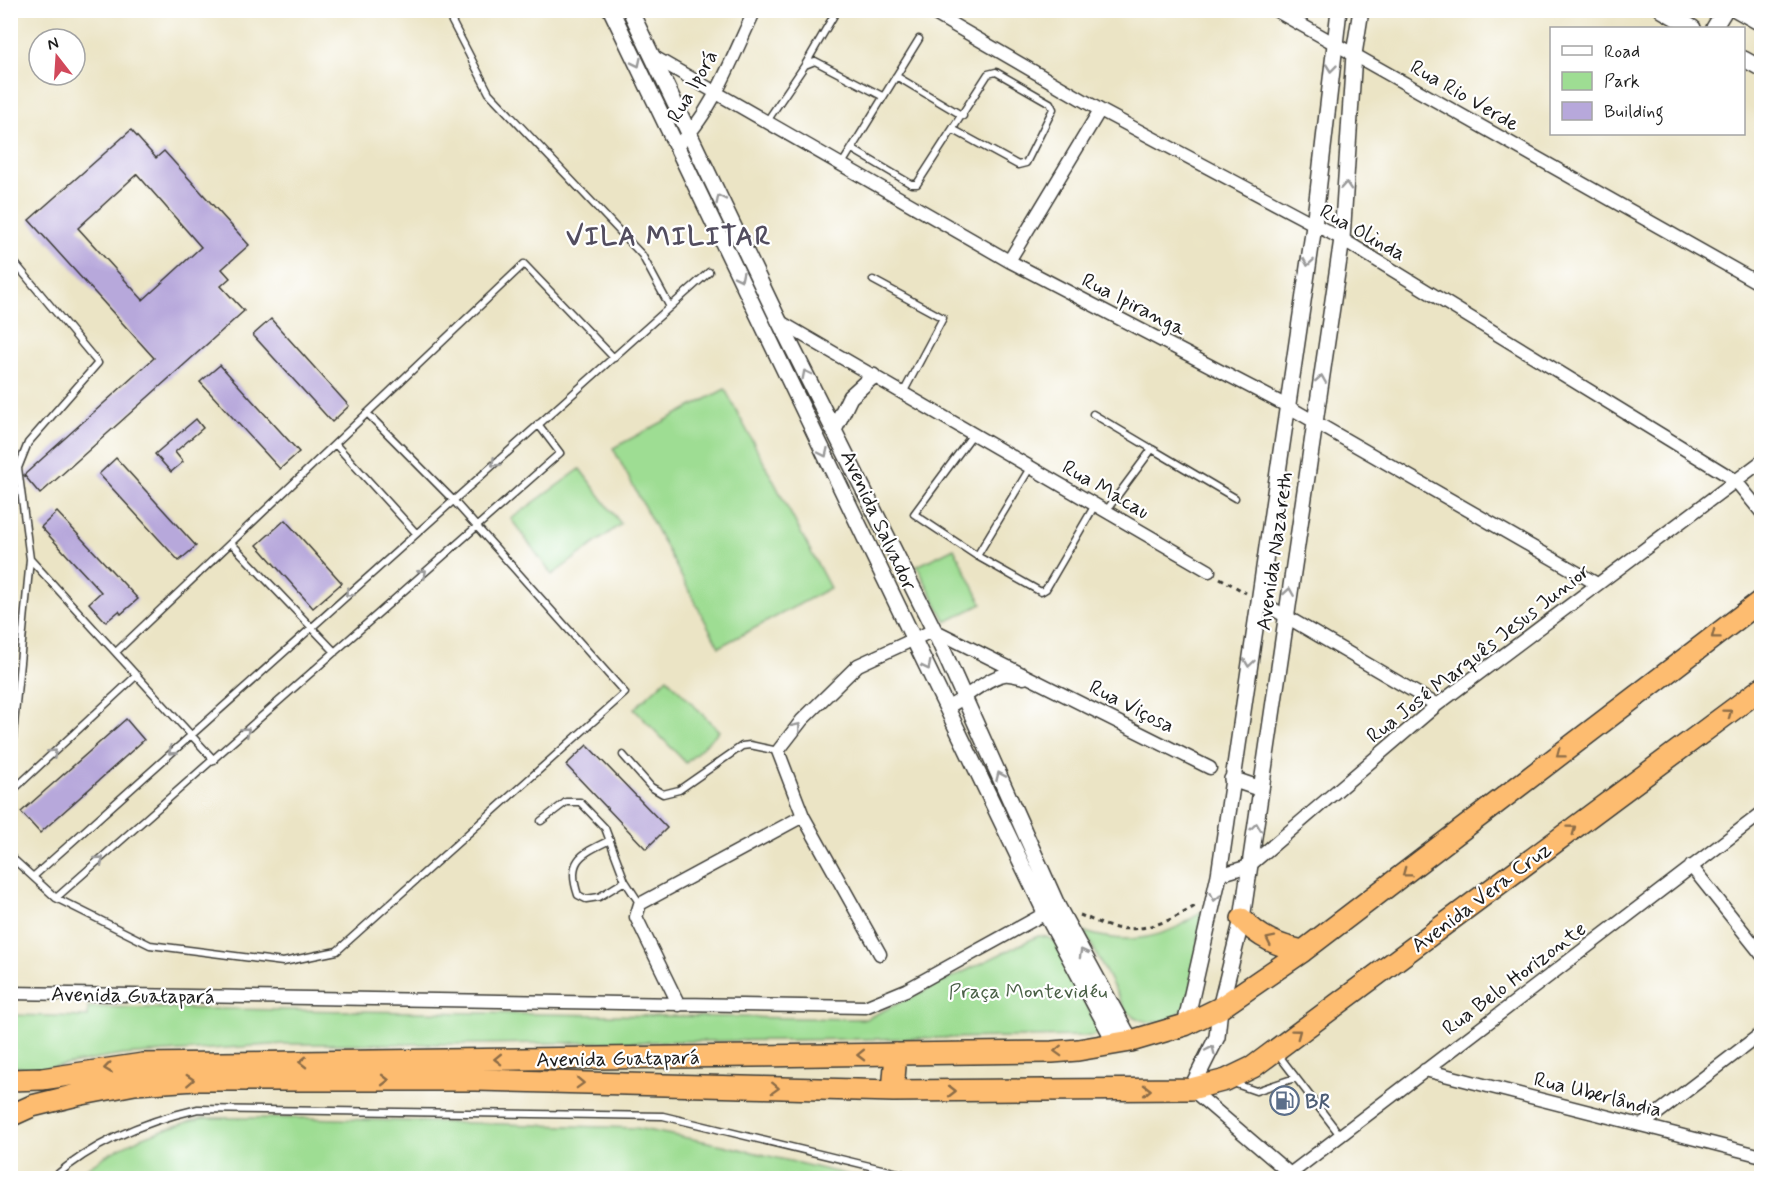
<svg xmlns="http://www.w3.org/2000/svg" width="1772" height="1189" font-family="Mynerve,sans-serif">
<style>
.green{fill:#9edd93;stroke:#5d7c58;stroke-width:1.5}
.building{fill:#b7a8db;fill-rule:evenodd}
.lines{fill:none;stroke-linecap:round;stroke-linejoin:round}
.service-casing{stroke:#3b3a35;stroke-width:9}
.minor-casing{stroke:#3b3a35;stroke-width:15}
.tertiary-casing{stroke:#3b3a35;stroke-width:18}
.trunk-casing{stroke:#3b3a35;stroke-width:24}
.path{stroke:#3b3a35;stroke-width:3;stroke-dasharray:4.5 4.5;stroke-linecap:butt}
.service{stroke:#fff;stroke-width:6}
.minor{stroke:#fff;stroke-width:12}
.tertiary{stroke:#fff;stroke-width:15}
.trunk{stroke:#fdbc70;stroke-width:21}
.oneway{stroke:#999}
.oneway2{stroke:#8c6c46}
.labels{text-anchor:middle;stroke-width:4.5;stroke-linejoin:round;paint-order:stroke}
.street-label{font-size:21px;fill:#1c1c1c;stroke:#fff}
.park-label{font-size:21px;fill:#4a6046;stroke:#fff}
.service-label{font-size:21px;font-weight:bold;fill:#4e5e75;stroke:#fff;text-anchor:start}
.district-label{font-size:27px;font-weight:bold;letter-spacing:1.5px;fill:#524d5f;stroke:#fff}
</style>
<rect width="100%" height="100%" fill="#fff"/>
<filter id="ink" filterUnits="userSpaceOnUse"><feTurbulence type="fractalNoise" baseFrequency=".0167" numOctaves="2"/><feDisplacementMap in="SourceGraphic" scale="12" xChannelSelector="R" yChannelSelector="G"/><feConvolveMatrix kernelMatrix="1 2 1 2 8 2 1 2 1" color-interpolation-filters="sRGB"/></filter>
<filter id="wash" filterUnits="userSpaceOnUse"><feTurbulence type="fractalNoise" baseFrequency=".008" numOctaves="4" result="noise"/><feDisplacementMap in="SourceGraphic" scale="24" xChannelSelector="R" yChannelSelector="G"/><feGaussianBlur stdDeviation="1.35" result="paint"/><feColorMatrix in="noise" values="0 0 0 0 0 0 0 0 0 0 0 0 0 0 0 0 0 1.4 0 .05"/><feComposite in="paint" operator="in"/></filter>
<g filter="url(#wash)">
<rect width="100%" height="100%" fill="#ebe4c5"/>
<!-- green -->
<path class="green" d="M 725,389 L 830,588 L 719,647 L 613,448 Z
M 580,469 L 621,524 L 552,575 L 511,519 Z
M 954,548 L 982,604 L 946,622 L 917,566 Z
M 667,678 L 719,731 L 686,763 L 634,709 Z
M 1203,910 L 1190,999 C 1176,1024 1148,1030 1126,1011 L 1085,932 C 1129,946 1168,939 1203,910 Z
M 1038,936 L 1047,937 L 1056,943 L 1100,1032 L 1093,1036 L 478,1044 L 284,1044 L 122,1055 L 36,1070 L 11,1066 L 10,1015 L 88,1017 L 88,1007 L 866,1019 Z
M 203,1118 L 303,1118 L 636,1128 L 723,1145 L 861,1178 L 73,1178 C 116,1145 151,1132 203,1118 Z"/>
<g id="blocks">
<!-- building -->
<path class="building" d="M 131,130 L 156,158 L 164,151 L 249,245 L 222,269 L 230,278 L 221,286 L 244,311 L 40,494 L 24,475 L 154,358 L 29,220 ZM 137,174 L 201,247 L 143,300 L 78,228 Z
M 271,319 L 349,406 L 332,422 L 253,335 Z
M 220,365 L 299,452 L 280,469 L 200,382 Z
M 196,419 L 203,428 L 175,452 L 183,462 L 171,472 L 155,454 Z
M 116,458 L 196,546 L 179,561 L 99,474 Z
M 57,512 L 138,599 L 121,614 L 119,611 L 106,622 L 89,603 L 101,592 L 41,527 Z
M 285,520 L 342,583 L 313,608 L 257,545 Z
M 126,719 L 144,740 L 40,833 L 21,812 Z
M 587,745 L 667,828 L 646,849 L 566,765 Z"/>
</g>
</g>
<g filter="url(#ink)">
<use href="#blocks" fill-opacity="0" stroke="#3b3a35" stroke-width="1.5"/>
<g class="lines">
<defs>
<path id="service" d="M 446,10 L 489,93 L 642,255 L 670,307
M 805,65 L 837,10
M 896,76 L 963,116
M 767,121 L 805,65 L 815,61 L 882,96
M 852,149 L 911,184 L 917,184 L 988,74 L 996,72 L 1050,103 L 1053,109 L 1026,163 L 1018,165 L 954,130
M 842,164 L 919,39
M 10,257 L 98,363 L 28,443 L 18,468 L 30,559 L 10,766
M 873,280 L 943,318 L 903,393
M 1093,414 L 1152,449 L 1106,511
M 973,434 L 914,514 L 977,556
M 336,445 L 416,533
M 1152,449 L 1235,498
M 1030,468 L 977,556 L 1041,592 L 1046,589 L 1095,505
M 232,544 L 335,652
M 30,559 L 214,760
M 116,652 L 524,264 L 614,358
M 623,755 L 651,787 L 663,794 L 679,790 L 742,746 L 750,745 L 778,751
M 10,793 L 137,675
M 541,821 L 566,802 L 580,802 L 605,828 L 625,881 L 640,904
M 610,840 C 581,854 566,860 578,895 L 586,899 L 599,897 L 625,881
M 10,856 L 56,898 L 150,945 L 283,962 L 337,951 L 625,693 L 453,500 L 369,415
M 34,876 L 709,272
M 56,898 L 560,453 L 538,424
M 1277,1053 L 1340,1135
M 1233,1083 L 1256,1091 L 1295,1078
M 53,1178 C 94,1142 146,1121 198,1109 L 663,1116 L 919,1178"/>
<path id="minor" d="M 928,10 L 1100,110 L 1342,239 L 1735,480 L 1762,513
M 1275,10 L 1762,285
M 654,57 L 1009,261 L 1287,406 L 1597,584
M 677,146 C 712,115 734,53 755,10
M 1009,261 L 1100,110
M 777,320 L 1209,571
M 1258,600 L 1437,705
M 948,707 C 965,699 986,678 1004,675 C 1010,674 1018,677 1024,678
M 803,816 L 778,751 L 802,720 L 858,665 L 934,630 L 1210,768
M 1691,866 L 1762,955
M 1219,875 L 1249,866 L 1437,705 L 1762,461
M 10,993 L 865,1007 L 906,990 L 1053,909
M 679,1005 L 636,917 L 640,904 L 803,816 L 880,954
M 1425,1070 L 1762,1156
M 1191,1089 L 1295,1178
M 1642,1125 L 1762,1033
M 1290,1174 L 1762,813"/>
<path id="tertiary" d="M 611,10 L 1045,912 L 1116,1044
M 630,10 L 779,321 L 934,630 L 1058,907 L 1131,1041
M 1662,10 L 1693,28
M 1737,10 L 1762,24
M 1714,28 L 1725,10
M 1744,59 L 1762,69
M 834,430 L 850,397 L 873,376
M 1232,779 L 1261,789
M 1185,1025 L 1219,875 L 1314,226 L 1339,10
M 1191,1089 L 1217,1037 L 1220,1008 L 1242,919 L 1342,239 L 1354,54 L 1361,10"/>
<path id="trunk" d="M 1242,919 C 1259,938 1279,946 1303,951
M 10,1080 L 42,1079 L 143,1064 L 1052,1052 L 1078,1050 L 1131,1041 L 1185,1025 L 1220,1008 L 1303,951 L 1762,600
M 893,1091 L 896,1054
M 10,1116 L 32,1106 L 77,1095 L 135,1084 L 196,1080 L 476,1080 L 893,1091 L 1191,1089 L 1226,1080 L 1253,1067 L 1762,688"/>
</defs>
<!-- service casing -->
<use href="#service" class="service-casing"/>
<!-- minor casing -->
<use href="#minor" class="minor-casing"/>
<!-- tertiary casing -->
<use href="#tertiary" class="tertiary-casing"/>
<!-- trunk casing -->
<use href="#trunk" class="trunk-casing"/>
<!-- path -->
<path class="path" d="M 1220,578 L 1246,593
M 1080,915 C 1091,919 1104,926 1116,928 C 1146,932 1174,920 1198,904"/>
<!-- service -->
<use href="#service" class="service"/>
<!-- minor -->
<use href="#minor" class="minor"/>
<!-- tertiary -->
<use href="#tertiary" class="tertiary"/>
<!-- trunk -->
<use href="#trunk" class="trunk"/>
</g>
<!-- one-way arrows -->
<defs><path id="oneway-chevron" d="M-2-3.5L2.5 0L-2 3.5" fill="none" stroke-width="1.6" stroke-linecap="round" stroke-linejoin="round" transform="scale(1.5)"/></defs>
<g class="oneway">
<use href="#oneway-chevron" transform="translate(637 63) rotate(64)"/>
<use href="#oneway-chevron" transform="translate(1331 68) rotate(96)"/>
<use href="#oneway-chevron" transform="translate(1346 186) rotate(-86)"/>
<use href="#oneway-chevron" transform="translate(720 199) rotate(-116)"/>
<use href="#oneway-chevron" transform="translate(1308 262) rotate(99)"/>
<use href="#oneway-chevron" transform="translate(740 277) rotate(64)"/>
<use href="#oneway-chevron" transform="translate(806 374) rotate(-117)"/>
<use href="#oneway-chevron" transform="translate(1321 379) rotate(-81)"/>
<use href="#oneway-chevron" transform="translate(824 453) rotate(65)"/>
<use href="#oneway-chevron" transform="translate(495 463) rotate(138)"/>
<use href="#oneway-chevron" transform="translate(423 573) rotate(-42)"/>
<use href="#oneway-chevron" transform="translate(1289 592) rotate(-81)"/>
<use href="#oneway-chevron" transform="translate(349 593) rotate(138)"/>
<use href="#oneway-chevron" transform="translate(1249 663) rotate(98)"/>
<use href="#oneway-chevron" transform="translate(927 666) rotate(63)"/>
<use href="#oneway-chevron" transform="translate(797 727) rotate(-51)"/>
<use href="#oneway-chevron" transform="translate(246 731) rotate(-42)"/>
<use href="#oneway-chevron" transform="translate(172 751) rotate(138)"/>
<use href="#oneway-chevron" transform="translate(53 753) rotate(-43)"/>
<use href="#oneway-chevron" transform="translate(1000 776) rotate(-114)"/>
<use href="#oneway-chevron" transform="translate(1256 827) rotate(-82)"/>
<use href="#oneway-chevron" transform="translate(100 860) rotate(-41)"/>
<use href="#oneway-chevron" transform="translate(1215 897) rotate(102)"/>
<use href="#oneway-chevron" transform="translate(1083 953) rotate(-119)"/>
<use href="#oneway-chevron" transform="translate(1211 1050) rotate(-65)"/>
</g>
<g class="oneway2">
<use href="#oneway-chevron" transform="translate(1715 635) rotate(143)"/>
<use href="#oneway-chevron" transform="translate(1728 713) rotate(-37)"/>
<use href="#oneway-chevron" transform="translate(1560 754) rotate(143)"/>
<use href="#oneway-chevron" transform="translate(1572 829) rotate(-37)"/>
<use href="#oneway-chevron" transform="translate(1406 873) rotate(143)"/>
<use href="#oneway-chevron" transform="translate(1270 940) rotate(-154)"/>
<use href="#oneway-chevron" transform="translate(1297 1033) rotate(-37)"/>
<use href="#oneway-chevron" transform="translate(1058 1051) rotate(178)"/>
<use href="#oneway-chevron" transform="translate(861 1055) rotate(179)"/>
<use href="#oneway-chevron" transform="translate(498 1059) rotate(179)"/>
<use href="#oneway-chevron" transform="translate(303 1062) rotate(179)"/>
<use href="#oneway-chevron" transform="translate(108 1068) rotate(173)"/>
<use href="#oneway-chevron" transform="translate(190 1080) rotate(-3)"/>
<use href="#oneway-chevron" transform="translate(385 1080)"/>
<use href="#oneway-chevron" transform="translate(580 1083) rotate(2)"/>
<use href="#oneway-chevron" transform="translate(775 1088) rotate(2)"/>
<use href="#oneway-chevron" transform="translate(1147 1090) rotate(-1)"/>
<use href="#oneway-chevron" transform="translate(952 1091)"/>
</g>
</g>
<!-- icons -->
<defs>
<symbol id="fuel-ring" viewBox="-11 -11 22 22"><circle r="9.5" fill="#fff" stroke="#5c6f8a" stroke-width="1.5"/><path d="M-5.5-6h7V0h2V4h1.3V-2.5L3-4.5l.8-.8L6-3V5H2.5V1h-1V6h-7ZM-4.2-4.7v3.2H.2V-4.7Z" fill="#5c6f8a"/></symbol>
</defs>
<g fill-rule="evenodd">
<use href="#fuel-ring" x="1268" y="1084" width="33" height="33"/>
</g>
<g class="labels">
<!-- street labels -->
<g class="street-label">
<text transform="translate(692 86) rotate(-60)" y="7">Rua Iporá</text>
<text transform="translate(1465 95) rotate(30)" y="7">Rua Rio Verde</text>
<text transform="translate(1363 232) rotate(29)" y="7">Rua Olinda</text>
<text transform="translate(1134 304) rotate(27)" y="7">Rua Ipiranga</text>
<text transform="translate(1106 489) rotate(30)" y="7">Rua Macau</text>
<text transform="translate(879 520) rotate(65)" y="7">Avenida Salvador</text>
<text transform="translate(1274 551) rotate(-82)" y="7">Avenida Nazareth</text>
<text transform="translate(1478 653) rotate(-38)" y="7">Rua José Marquês Jesus Junior</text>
<text transform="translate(1132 706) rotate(27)" y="7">Rua Viçosa</text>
<text transform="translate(1481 897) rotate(-37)" y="7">Avenida Vera Cruz</text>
<text transform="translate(1514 978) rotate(-37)" y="7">Rua Belo Horizonte</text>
<text transform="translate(133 995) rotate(1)" y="7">Avenida Guatapará</text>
<text transform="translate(618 1058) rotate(-1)" y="7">Avenida Guatapará</text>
<text transform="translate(1598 1094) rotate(14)" y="7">Rua Uberlândia</text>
</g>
<!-- park labels -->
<g class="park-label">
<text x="1028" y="998">Praça Montevidéu</text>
</g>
<!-- service labels -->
<g class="service-label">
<text x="1305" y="1108">BR</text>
</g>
<!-- district labels -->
<g class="district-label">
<text x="669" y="245">VILA MILITAR</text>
</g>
</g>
<!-- margin -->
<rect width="1772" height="1189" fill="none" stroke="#fff" stroke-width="36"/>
<!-- legend -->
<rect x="1550" y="27" width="195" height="108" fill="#ffffff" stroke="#a4a4a4" stroke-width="1.5"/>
<rect x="1562" y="46" width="30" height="9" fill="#ffffff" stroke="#a4a4a4" stroke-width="1.5"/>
<text x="1604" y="57" font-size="18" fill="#1c1c1c">Road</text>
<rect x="1562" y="72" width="30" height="18" fill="#9edd93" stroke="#a4a4a4" stroke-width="1.5"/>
<text x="1604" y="87" font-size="18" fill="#1c1c1c">Park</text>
<rect x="1562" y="102" width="30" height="18" fill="#b7a8db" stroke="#a4a4a4" stroke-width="1.5"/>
<text x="1604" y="117" font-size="18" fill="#1c1c1c">Building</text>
<!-- north arrow -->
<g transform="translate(57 57) rotate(343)"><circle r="28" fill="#ffffff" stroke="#a4a4a4" stroke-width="1.5"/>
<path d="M0-4.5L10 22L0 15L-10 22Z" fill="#d1495b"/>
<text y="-9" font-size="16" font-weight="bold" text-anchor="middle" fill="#1c1c1c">N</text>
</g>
</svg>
